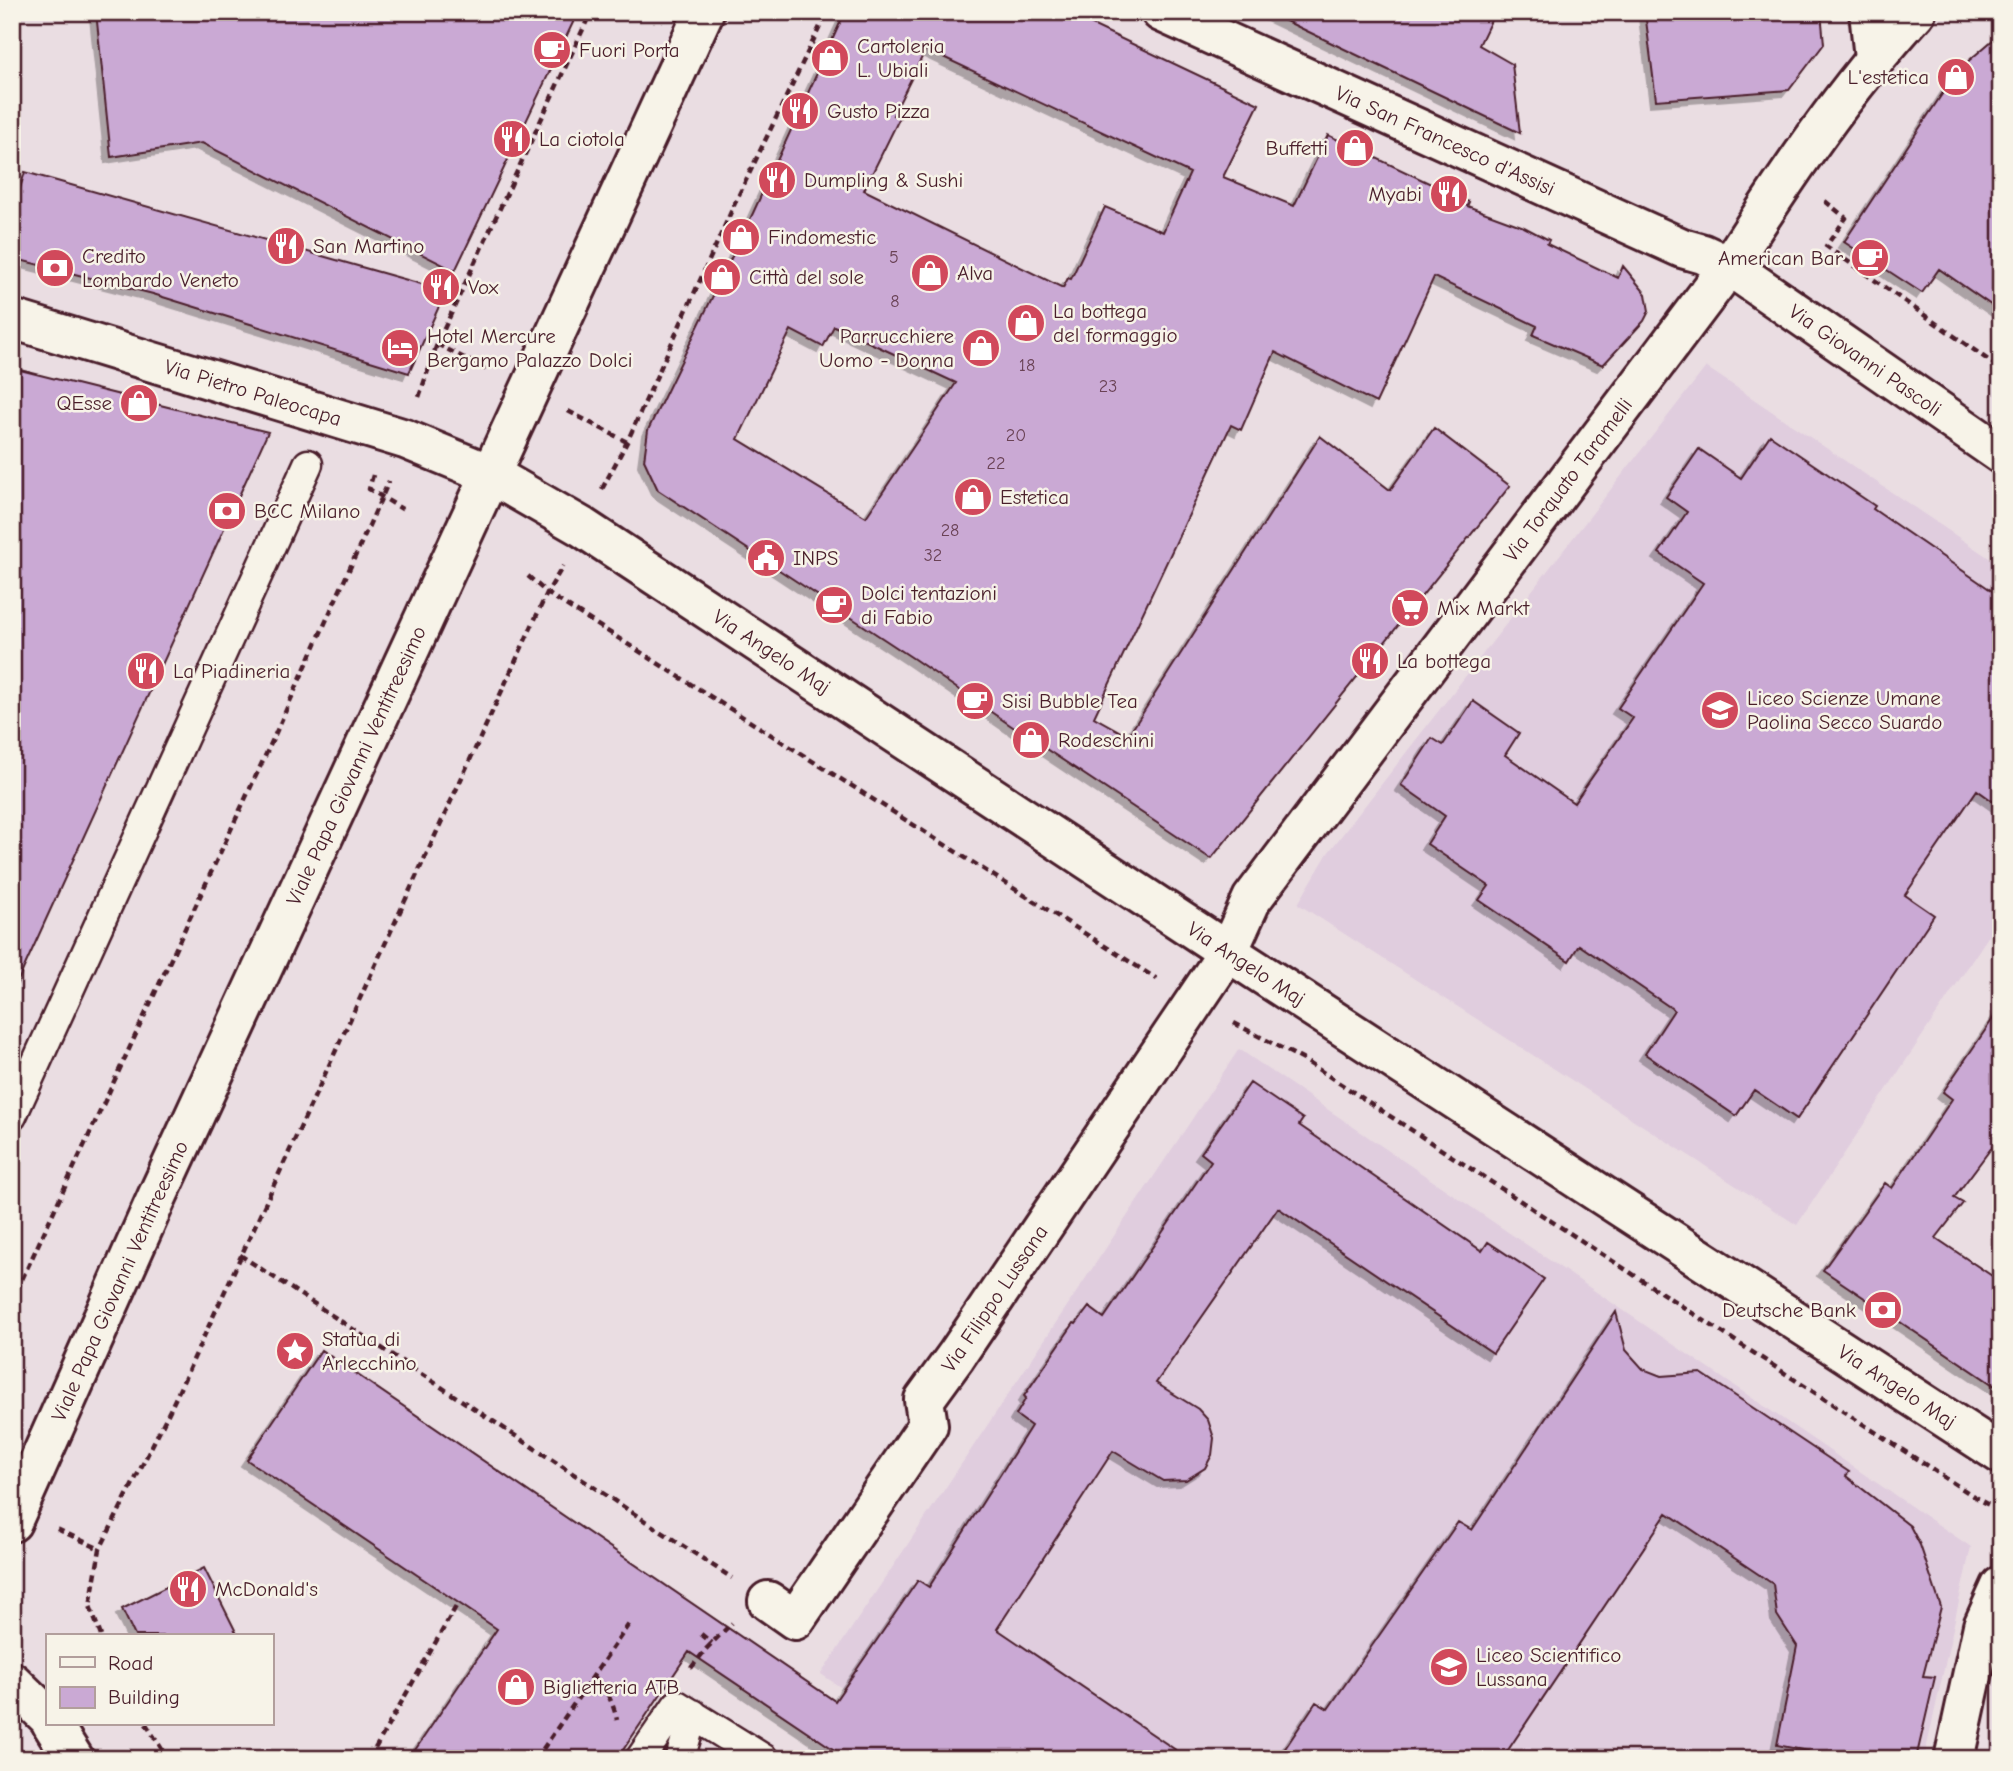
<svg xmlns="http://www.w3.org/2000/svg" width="2013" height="1771" font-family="'Comic Neue',sans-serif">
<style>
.built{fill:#e0cdde}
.building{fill:#caa9d4;stroke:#4a1f2b;stroke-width:2;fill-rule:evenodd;filter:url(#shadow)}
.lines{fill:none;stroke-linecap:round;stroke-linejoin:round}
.service-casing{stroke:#4a1f2b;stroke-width:33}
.pedestrian-casing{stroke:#4a1f2b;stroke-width:44}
.minor-casing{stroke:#4a1f2b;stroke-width:44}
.tertiary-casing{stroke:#4a1f2b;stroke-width:44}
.secondary-casing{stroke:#4a1f2b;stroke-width:44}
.path{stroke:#4a1f2b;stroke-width:4.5;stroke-dasharray:7 5;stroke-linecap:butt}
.service{stroke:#f7f3e8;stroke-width:28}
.pedestrian{stroke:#f7f3e8;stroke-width:38}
.minor{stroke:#f7f3e8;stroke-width:38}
.tertiary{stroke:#f7f3e8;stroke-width:38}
.secondary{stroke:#f7f3e8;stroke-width:38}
.labels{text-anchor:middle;stroke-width:5;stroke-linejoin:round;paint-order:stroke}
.number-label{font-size:18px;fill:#6a4255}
.poi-label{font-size:21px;fill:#4a1f2b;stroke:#f7f3e8;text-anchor:start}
.street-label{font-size:21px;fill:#4a1f2b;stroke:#f7f3e8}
</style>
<defs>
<filter id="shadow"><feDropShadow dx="-6" dy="6" stdDeviation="0" flood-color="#0004"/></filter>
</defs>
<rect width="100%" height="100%" fill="#eadde2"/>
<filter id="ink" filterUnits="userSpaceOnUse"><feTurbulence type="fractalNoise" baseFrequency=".0143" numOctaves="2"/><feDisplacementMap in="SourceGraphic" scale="14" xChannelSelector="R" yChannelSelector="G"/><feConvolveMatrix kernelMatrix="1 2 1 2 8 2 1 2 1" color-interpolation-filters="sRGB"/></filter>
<g filter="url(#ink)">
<!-- built -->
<path class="built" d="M 1706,367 L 2001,566 L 2001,917 L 1797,1225 L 1298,904 L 1328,853 Z
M 1239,1049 L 1971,1547 L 1924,1759 L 947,1759 L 821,1674 Z"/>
<!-- building -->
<path class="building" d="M 96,12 L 578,12 L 455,271 L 202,143 L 111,157 Z
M 845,12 L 1065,12 L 1259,104 L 1223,177 L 1294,206 L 1328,135 L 1469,202 L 1467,206 L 1524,227 L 1549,240 L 1547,244 L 1618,278 L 1623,266 L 1646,294 L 1649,311 L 1644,321 L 1603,365 L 1533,335 L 1537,326 L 1434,277 L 1376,403 L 1275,352 L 1241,430 L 1231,425 L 1094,717 L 1128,736 L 1320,436 L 1390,490 L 1434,428 L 1510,486 L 1211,859 L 1010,725 L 914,659 L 658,490 L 644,460 L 648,430 L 753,213 ZM 926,49 L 1190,173 L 1163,232 L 1105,207 L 1071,279 L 1068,278 L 1063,288 L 864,190 L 900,117 L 893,115 ZM 834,326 L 956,383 L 866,517 L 738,439 L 791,330 L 823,347 Z
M 1267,12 L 1495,12 L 1479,45 L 1512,64 L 1520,133 Z
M 1645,12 L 1821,12 L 1824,44 L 1789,90 L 1656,100 Z
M 2001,33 L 2001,312 L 1939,269 L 1922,293 L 1844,242 L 1958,70 Z
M 25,172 L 446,291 L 409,373 L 153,294 L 12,258 L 12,214 Z
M 12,368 L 268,432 L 12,994 Z
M 1770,435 L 1875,506 L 1873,509 L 2001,597 L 2001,807 L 1977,790 L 1905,895 L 1934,915 L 1797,1119 L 1754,1090 L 1736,1116 L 1645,1054 L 1674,1010 L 1579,945 L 1569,961 L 1479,900 L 1489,886 L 1427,844 L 1445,816 L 1401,785 L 1432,738 L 1443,745 L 1473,701 L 1519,733 L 1505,755 L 1574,803 L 1633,718 L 1618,708 L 1703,583 L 1659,553 L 1687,512 L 1666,497 L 1699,449 L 1741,478 Z
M 2001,1007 L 2001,1135 L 1954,1198 L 1963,1203 L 1936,1238 L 2001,1282 L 2001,1390 L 1823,1270 L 1885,1183 L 1892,1188 L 1952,1099 L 1943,1092 Z
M 1250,1083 L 1303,1119 L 1299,1125 L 1482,1251 L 1488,1242 L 1544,1279 L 1493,1353 L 1278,1208 L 1156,1383 L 1198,1409 L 1208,1420 L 1214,1438 L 1212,1455 L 1205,1468 L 1186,1480 L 1163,1481 L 1113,1451 L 997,1629 L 1189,1759 L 848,1759 L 689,1652 L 617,1759 L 409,1759 L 497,1629 L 247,1460 L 321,1350 L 835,1701 L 918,1580 L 929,1587 L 1031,1426 L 1016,1415 L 1026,1398 L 1024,1396 L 1074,1323 L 1076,1324 L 1089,1307 L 1104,1318 L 1211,1161 L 1201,1153 Z
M 1616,1312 L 1626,1350 L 1643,1369 L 1661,1376 L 1701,1373 L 1849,1472 L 1846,1476 L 1910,1526 L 1920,1545 L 1941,1607 L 1923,1676 L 1935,1677 L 1916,1759 L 1807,1759 L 1808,1751 L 1777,1745 L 1797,1646 L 1777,1615 L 1773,1584 L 1667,1513 L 1502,1759 L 1278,1759 L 1316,1702 L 1328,1709 L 1458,1522 L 1472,1530 Z
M 204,1568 L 238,1636 L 135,1636 L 122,1609 Z"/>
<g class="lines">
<defs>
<path id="service" d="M 12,1116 L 308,464
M 640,1759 L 677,1705 L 764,1759
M 680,1759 L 693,1714"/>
<g id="pedestrian">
<path id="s1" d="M 768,1601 L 795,1620 L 928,1425 L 924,1400 L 956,1356 L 1228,952"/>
</g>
<g id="minor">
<path id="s2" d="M 1161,12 L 1682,248 L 1703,254 L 1729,266 L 2001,454"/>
<path d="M 1869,12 L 1874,58"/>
<path id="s3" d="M 1228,952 L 1252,899 L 1729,266 C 1786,177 1844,90 1916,12"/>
<path d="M 1954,1759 L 1983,1626 L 2001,1586"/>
</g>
<g id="tertiary">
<path id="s4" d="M 12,1522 L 157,1197 L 704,12"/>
</g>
<g id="secondary">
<path id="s5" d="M 12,319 L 405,439 L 490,474 L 582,527 L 1228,952 L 2001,1454"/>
<path d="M 12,1682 L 47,1716"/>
<path d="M 52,1724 L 74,1759"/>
</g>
</defs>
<!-- service casing -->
<use href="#service" class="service-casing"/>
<!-- pedestrian casing -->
<use href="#pedestrian" class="pedestrian-casing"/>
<!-- minor casing -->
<use href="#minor" class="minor-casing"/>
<!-- tertiary casing -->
<use href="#tertiary" class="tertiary-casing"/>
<!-- secondary casing -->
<use href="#secondary" class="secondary-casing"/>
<!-- path -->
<path class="path" d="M 1825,201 L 1846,218 L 1826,246 L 2001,369
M 437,344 L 489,371
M 419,397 L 437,344 L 591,12
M 568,411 L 627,442
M 373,475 L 369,489 L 402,509
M 602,489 L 627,442 L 735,203 L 827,12
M 528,576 L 547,593 L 1157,979
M 1234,1023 L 1304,1060 L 1981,1501 L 2001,1511
M 240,1255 L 732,1578
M 12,1301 L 273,739 L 389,481
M 57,1529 L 100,1549
M 701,1634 L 712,1643
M 101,1636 L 90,1606 L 100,1549 L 170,1410 L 547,593 L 563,566
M 691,1668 L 707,1648 L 732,1623
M 592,1677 C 607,1688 613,1703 617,1720
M 146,1724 L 168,1759
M 369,1759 L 458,1603
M 536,1759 L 629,1624"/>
<!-- service -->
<use href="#service" class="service"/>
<!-- pedestrian -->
<use href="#pedestrian" class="pedestrian"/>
<!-- minor -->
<use href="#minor" class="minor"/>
<!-- tertiary -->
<use href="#tertiary" class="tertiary"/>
<!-- secondary -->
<use href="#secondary" class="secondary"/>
</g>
</g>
<!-- icons -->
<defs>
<symbol id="cafe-disc" viewBox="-11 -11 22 22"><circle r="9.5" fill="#d1495b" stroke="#f7f3e8"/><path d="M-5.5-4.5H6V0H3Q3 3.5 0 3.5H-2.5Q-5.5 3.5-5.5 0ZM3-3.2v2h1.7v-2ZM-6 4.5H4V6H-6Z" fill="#fff"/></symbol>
<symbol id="shop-disc" viewBox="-11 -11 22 22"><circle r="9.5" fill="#d1495b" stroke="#f7f3e8"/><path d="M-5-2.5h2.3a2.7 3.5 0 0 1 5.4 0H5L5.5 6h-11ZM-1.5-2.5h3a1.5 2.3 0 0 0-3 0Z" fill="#fff"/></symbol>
<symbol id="restaurant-disc" viewBox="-11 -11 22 22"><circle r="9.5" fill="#d1495b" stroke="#f7f3e8"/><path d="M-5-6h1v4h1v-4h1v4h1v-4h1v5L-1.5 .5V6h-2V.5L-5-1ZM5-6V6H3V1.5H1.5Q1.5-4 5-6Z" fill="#fff"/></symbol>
<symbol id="bank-disc" viewBox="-11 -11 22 22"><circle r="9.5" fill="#d1495b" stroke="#f7f3e8"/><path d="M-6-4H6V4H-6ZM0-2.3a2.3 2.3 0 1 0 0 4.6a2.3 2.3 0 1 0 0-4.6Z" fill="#fff"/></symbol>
<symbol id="hotel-disc" viewBox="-11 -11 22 22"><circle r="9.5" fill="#d1495b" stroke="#f7f3e8"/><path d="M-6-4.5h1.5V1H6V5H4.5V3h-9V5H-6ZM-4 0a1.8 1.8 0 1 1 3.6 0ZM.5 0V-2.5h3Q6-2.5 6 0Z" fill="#fff"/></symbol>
<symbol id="civic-disc" viewBox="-11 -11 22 22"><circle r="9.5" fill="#d1495b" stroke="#f7f3e8"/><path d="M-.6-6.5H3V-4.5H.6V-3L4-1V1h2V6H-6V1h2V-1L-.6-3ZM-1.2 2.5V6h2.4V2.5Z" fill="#fff"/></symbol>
<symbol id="supermarket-disc" viewBox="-11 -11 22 22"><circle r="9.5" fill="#d1495b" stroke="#f7f3e8"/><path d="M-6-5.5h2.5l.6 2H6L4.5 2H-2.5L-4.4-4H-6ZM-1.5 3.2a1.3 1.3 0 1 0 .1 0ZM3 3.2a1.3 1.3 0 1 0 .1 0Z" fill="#fff"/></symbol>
<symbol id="school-disc" viewBox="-11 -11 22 22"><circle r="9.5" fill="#d1495b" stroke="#f7f3e8"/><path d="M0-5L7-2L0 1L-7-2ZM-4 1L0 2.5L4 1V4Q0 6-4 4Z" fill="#fff"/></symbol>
<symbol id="sight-disc" viewBox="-11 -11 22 22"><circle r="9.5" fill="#d1495b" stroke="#f7f3e8"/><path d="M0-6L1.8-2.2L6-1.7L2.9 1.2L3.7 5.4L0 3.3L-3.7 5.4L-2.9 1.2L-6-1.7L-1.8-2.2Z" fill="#fff"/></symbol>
</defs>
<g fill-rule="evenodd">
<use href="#cafe-disc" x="530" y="28" width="44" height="44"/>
<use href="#shop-disc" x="808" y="36" width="44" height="44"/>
<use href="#shop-disc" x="1934" y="55" width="44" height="44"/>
<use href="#restaurant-disc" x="778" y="89" width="44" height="44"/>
<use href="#restaurant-disc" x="490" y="117" width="44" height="44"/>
<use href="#shop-disc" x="1333" y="126" width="44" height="44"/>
<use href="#restaurant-disc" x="755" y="158" width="44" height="44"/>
<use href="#restaurant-disc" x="1427" y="172" width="44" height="44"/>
<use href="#shop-disc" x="719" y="215" width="44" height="44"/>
<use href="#restaurant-disc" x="264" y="224" width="44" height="44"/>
<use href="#cafe-disc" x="1848" y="236" width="44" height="44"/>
<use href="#bank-disc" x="33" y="246" width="44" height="44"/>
<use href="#shop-disc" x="908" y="251" width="44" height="44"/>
<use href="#shop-disc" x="700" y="255" width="44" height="44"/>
<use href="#restaurant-disc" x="419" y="265" width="44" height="44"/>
<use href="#shop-disc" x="1004" y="301" width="44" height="44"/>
<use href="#hotel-disc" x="378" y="326" width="44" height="44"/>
<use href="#shop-disc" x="959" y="326" width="44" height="44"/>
<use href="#shop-disc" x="117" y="381" width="44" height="44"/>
<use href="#shop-disc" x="951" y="475" width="44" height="44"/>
<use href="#bank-disc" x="205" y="489" width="44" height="44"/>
<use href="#civic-disc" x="744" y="536" width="44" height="44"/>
<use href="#cafe-disc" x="812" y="583" width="44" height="44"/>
<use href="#supermarket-disc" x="1388" y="586" width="44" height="44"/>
<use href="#restaurant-disc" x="1348" y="639" width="44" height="44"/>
<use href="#restaurant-disc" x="124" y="649" width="44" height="44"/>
<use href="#cafe-disc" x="953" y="679" width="44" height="44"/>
<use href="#school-disc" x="1698" y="688" width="44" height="44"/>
<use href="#shop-disc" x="1009" y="718" width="44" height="44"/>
<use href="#bank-disc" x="1861" y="1288" width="44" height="44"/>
<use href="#sight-disc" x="273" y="1329" width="44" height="44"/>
<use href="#restaurant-disc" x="166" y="1567" width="44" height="44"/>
<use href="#school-disc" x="1427" y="1645" width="44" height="44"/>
<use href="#shop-disc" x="494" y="1665" width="44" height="44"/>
</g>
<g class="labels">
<!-- number labels -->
<g class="number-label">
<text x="894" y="263">5</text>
<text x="895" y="307">8</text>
<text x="1027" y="371">18</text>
<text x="1108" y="392">23</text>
<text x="1016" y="441">20</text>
<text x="996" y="469">22</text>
<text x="950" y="536">28</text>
<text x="933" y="561">32</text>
</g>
<!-- poi labels -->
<g class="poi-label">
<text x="857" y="53">Cartoleria<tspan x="857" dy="24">L. Ubiali</tspan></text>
<text x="579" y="57">Fuori Porta</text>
<text x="1929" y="84" text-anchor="end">L'estetica</text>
<text x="827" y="118">Gusto Pizza</text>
<text x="539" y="146">La ciotola</text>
<text x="1328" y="155" text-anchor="end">Buffetti</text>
<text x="804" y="187">Dumpling &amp; Sushi</text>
<text x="1422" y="201" text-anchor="end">Myabi</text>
<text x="768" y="244">Findomestic</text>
<text x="313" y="253">San Martino</text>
<text x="82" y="263">Credito<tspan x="82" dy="24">Lombardo Veneto</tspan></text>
<text x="1843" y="265" text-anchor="end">American Bar</text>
<text x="957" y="280">Alva</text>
<text x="749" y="284">Città del sole</text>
<text x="468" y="294">Vox</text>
<text x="1053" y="318">La bottega<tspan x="1053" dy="24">del formaggio</tspan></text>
<text x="427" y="343">Hotel Mercure<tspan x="427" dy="24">Bergamo Palazzo Dolci</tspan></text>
<text x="954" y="343" text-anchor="end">Parrucchiere<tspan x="954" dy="24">Uomo - Donna</tspan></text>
<text x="112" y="410" text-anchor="end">QEsse</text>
<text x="1000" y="504">Estetica</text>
<text x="254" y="518">BCC Milano</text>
<text x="793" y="565">INPS</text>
<text x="861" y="600">Dolci tentazioni<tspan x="861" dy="24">di Fabio</tspan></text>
<text x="1437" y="615">Mix Markt</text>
<text x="1397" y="668">La bottega</text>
<text x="173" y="678">La Piadineria</text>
<text x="1747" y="705">Liceo Scienze Umane<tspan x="1747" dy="24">Paolina Secco Suardo</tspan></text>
<text x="1002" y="708">Sisi Bubble Tea</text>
<text x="1058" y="747">Rodeschini</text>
<text x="1856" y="1317" text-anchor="end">Deutsche Bank</text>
<text x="322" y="1346">Statua di<tspan x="322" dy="24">Arlecchino</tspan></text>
<text x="215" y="1596">McDonald's</text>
<text x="1476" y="1662">Liceo Scientifico<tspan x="1476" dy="24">Lussana</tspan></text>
<text x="543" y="1694">Biglietteria ATB</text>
</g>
<!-- street labels -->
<g class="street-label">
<text dy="7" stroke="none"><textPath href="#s2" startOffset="312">Via San Francesco d'Assisi</textPath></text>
<text dy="7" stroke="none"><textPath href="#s2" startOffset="788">Via Giovanni Pascoli</textPath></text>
<text dy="7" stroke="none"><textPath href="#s5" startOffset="252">Via Pietro Paleocapa</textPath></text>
<text dy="7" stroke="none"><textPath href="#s3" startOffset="583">Via Torquato Taramelli</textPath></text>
<text dy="7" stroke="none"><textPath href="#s5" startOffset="836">Via Angelo Maj</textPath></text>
<text dy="7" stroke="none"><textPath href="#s4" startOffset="831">Viale Papa Giovanni Ventitreesimo</textPath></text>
<text dy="7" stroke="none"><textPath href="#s5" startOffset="1404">Via Angelo Maj</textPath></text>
<text dy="7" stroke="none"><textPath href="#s4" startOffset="264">Viale Papa Giovanni Ventitreesimo</textPath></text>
<text dy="7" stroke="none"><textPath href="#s1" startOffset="418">Via Filippo Lussana</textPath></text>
<text dy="7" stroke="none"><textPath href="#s5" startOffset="2180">Via Angelo Maj</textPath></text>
</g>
</g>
<!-- margin -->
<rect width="2013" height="1771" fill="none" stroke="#f7f3e8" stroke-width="42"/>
<rect x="21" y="21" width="1971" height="1729" fill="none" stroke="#4a1f2b" stroke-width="2.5" filter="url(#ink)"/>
<!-- legend -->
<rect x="46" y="1634" width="228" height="91" fill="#f7f3e8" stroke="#b29e9c" stroke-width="2"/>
<rect x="60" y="1657" width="35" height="10" fill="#f7f3e8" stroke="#b29e9c" stroke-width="2"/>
<text x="108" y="1670" font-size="21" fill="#4a1f2b">Road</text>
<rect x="60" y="1687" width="35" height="21" fill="#caa9d4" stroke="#b29e9c" stroke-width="2"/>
<text x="108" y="1704" font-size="21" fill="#4a1f2b">Building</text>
</svg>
